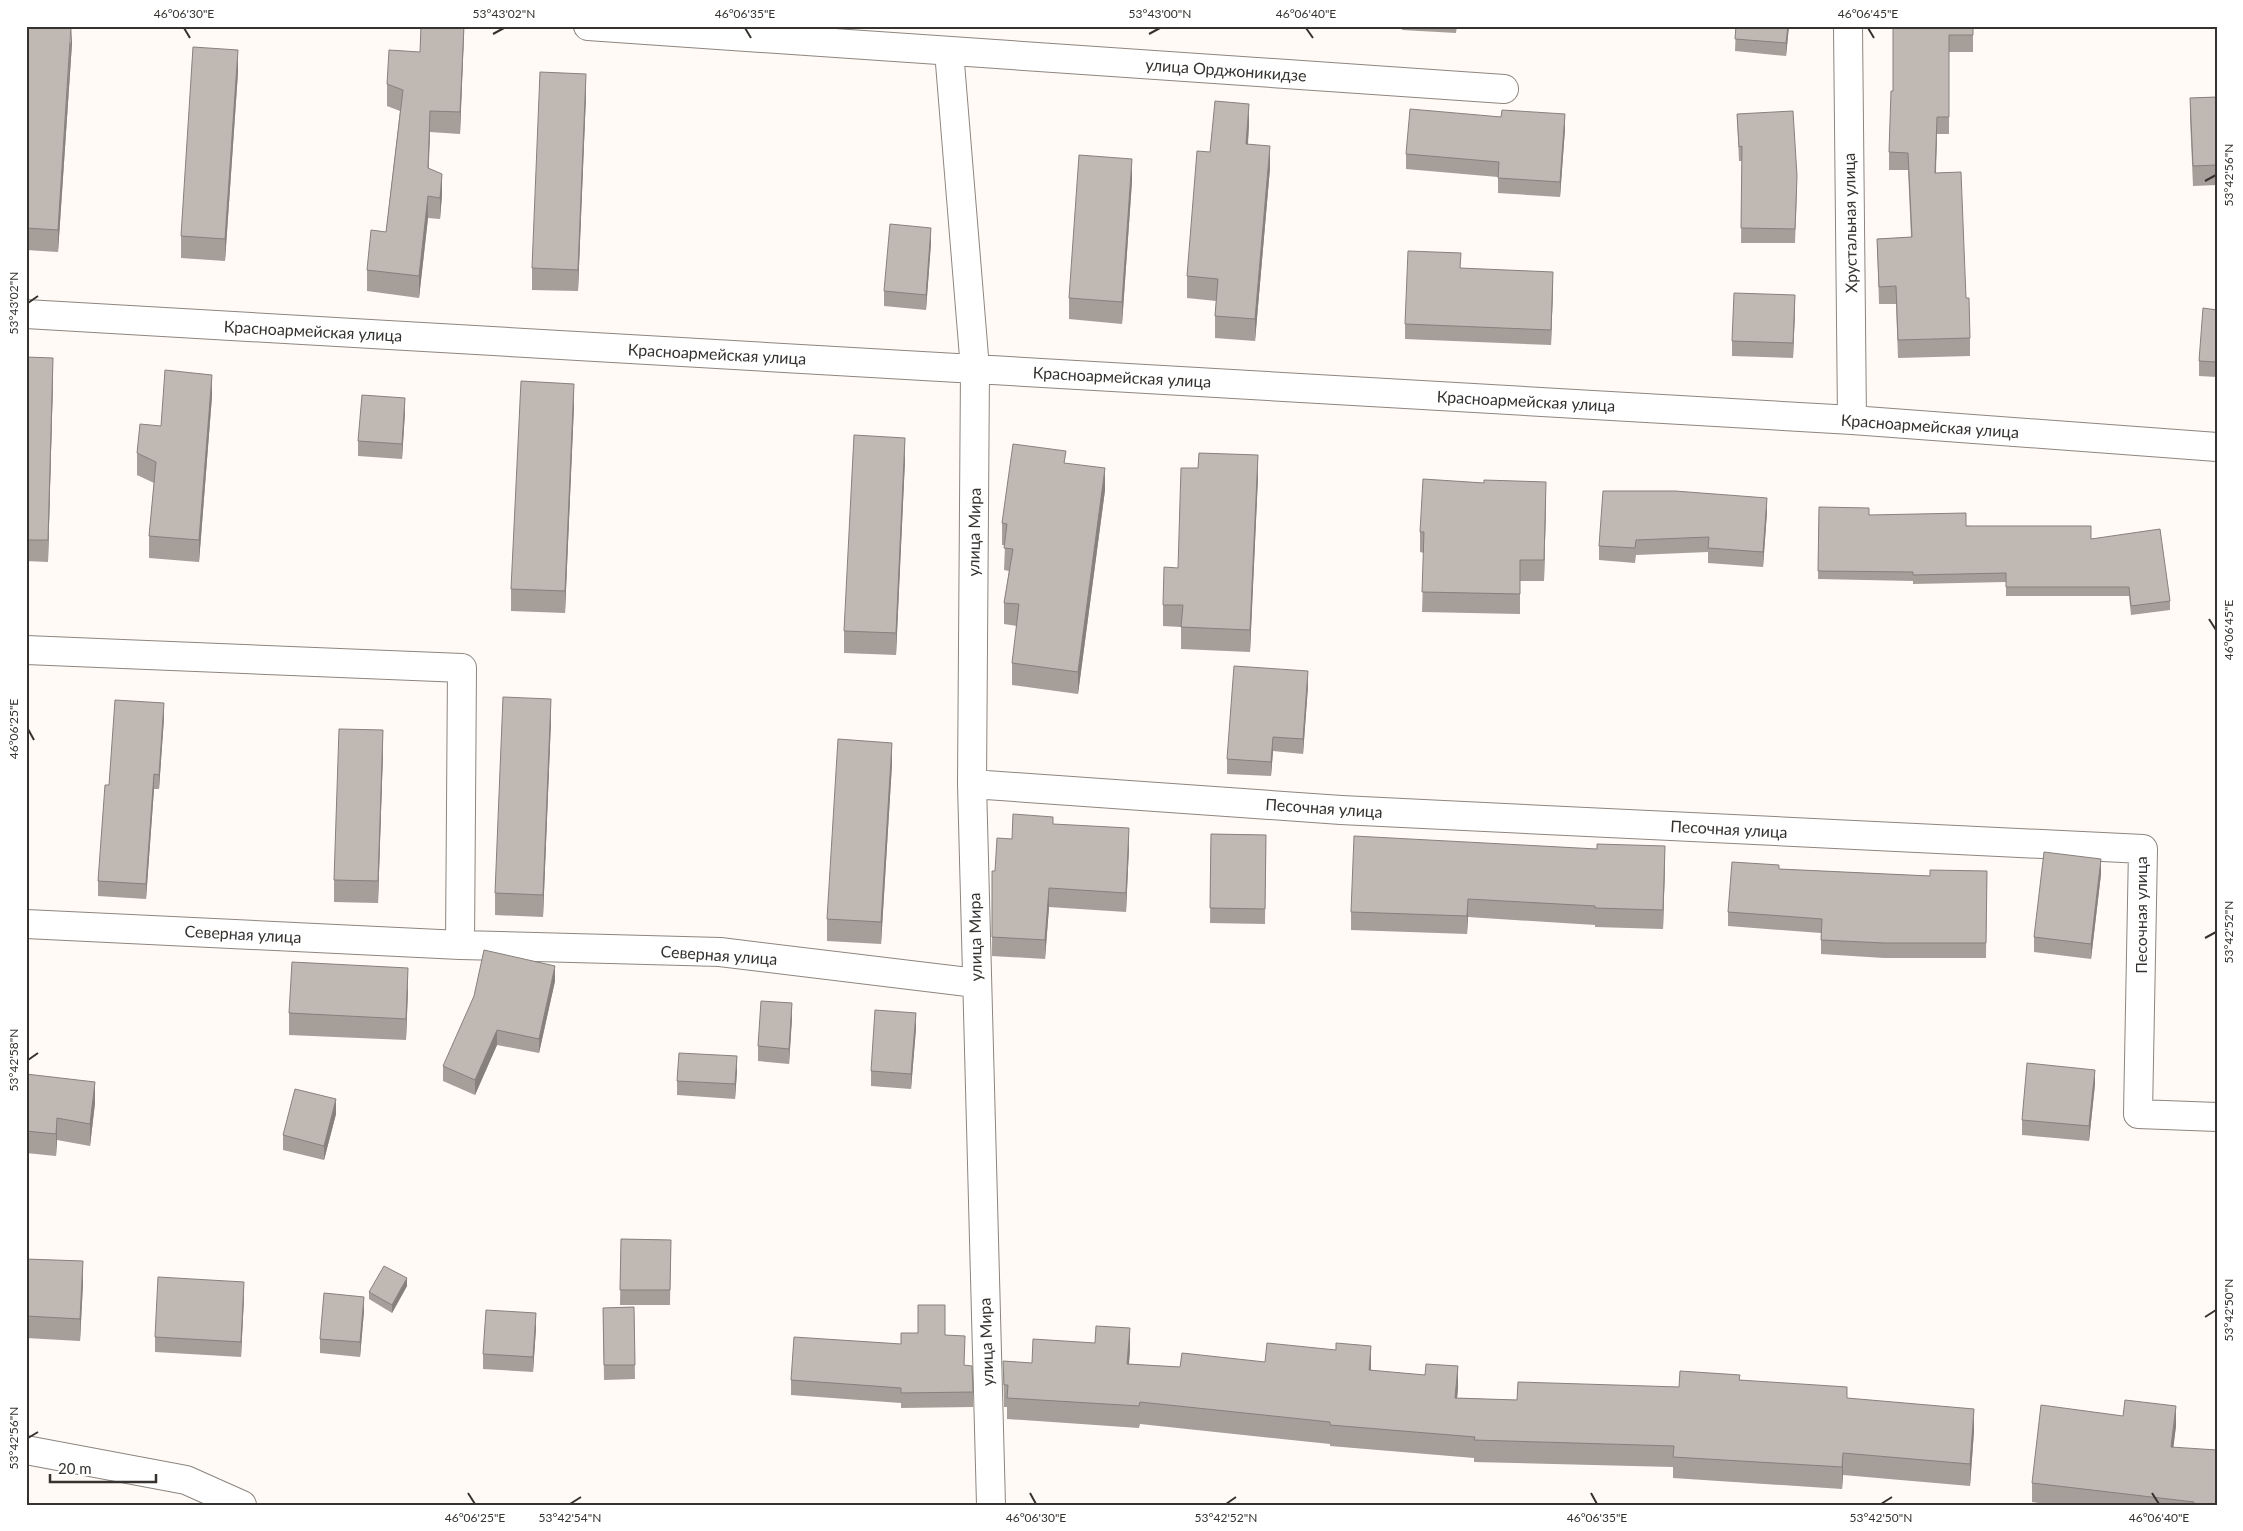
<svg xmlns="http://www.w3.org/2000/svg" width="2243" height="1531" font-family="Lato,sans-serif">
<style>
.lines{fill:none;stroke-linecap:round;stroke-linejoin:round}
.minor-casing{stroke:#8d857f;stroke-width:30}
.minor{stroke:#fff;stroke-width:28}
.wall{fill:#a59e99}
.shaded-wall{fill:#86817d}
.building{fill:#c0b8b2;stroke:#86817d}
.ticks{fill:none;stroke:#35322f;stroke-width:2}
.labels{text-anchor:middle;stroke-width:4;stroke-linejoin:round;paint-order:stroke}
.street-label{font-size:16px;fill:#35322f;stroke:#fff}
.neatline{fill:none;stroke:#35322f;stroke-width:2}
.ticks-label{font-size:12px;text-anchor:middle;fill:#35322f}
</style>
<rect width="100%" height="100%" fill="#fffaf6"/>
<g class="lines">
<defs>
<path id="minor" d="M 588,26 L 1504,89
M 1848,26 L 1852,420
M 949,51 L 975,369 L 972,784 L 991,1505
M 26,314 L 1852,420 L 2217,447
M 26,650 L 462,668 L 460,945 L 720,952 L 976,983
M 972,784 L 1341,810 L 2143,849 L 2138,1114 L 2217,1117
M 26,924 L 460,945
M 26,1450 L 186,1480 L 242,1505"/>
</defs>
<!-- minor casing -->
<use href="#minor" class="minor-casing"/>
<!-- minor -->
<use href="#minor" class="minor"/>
</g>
<!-- wall -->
<path class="wall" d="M 26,26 L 72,43 L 58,252 L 26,250 Z
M 464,26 L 460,134 L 430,132 L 428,168 L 442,195 L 440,219 L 428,218 L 419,298 L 367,291 L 367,270 L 386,232 L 400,111 L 387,106 L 387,84 Z
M 1402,26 L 1457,26 L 1456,33 L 1402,30 Z
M 1736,26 L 1789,26 L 1786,56 L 1735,51 Z
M 1893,26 L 1973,26 L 1973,52 L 1949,52 L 1949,134 L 1937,134 L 1936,173 L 1966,298 L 1970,338 L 1970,356 L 1898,358 L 1896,304 L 1879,304 L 1877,239 L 1911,237 L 1908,170 L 1889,170 L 1889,152 L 1893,91 Z
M 238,72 L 225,261 L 181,258 L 181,236 Z
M 586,95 L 578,291 L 532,290 L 532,268 Z
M 2217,97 L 2217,185 L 2193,186 L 2190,118 L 2190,98 Z
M 1737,114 L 1797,191 L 1795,243 L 1741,243 L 1742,161 L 1739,161 Z
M 1249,125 L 1248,145 L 1270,168 L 1255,341 L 1215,338 L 1215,316 L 1216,301 L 1187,298 L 1187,276 L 1210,152 Z
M 1565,129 L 1560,197 L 1498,193 L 1498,177 L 1406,169 L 1406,154 Z
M 1132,181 L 1122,324 L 1069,319 L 1069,298 Z
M 931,243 L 926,310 L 884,306 L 884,291 Z
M 1461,268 L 1553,287 L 1551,345 L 1405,339 L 1405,324 Z
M 1795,310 L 1793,358 L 1732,356 L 1732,341 Z
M 2217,310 L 2217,377 L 2199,376 L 2199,361 Z
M 26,357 L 53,380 L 48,562 L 26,561 Z
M 212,396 L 199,562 L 149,558 L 149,536 L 154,483 L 137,475 L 137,453 L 161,426 Z
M 574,405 L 565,613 L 511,611 L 511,589 Z
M 405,412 L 402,459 L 358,456 L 358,441 Z
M 905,460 L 896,655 L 844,653 L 844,631 Z
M 1066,463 L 1105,490 L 1078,694 L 1012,685 L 1012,663 L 1017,626 L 1004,624 L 1004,603 L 1009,571 L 1004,570 L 1005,545 L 1002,545 L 1002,523 Z
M 1258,477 L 1250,652 L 1181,649 L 1181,627 L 1163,626 L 1163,605 L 1178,568 Z
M 1546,502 L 1544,581 L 1520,581 L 1520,614 L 1422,612 L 1424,553 L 1420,552 L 1420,532 Z
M 1819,507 L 1869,515 L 2091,539 L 2170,601 L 2170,610 L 2131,615 L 2129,596 L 2006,596 L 2006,582 L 1913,584 L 1913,581 L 1818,579 Z
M 1767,512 L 1763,567 L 1708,563 L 1708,552 L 1636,555 L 1635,563 L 1599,560 L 1599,546 Z
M 1308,686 L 1303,754 L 1273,751 L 1271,776 L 1227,774 L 1227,759 Z
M 164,718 L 159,789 L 154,789 L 146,899 L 98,896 L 98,881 L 109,785 Z
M 551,721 L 543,917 L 495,915 L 495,893 Z
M 383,752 L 378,903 L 334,902 L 334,880 Z
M 892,764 L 881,944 L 827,941 L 827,919 Z
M 1053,824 L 1129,847 L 1126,912 L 1049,907 L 1045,959 L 992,956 L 992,871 L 995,871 L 1012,839 Z
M 1211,834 L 1266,835 L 1265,924 L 1210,923 Z
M 1665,864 L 1663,929 L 1595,927 L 1595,925 L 1468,917 L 1467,934 L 1351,930 L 1351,912 Z
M 1779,869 L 1930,876 L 1987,871 L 1986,958 L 1884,958 L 1821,954 L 1821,933 L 1728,926 L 1728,912 Z
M 2101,874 L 2091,959 L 2034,952 L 2034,937 Z
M 555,981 L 539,1053 L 497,1045 L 475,1095 L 443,1081 L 443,1066 Z
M 408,990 L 406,1040 L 289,1035 L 289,1013 Z
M 792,1018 L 789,1064 L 758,1061 L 758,1046 Z
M 916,1028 L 911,1089 L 871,1086 L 871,1071 Z
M 737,1071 L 735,1099 L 677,1095 L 677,1081 Z
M 26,1074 L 95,1103 L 90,1146 L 57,1140 L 56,1156 L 26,1153 Z
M 2095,1084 L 2089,1141 L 2022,1135 L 2022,1120 Z
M 336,1114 L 324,1160 L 283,1150 L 283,1135 Z
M 621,1239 L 671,1240 L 670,1305 L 620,1305 Z
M 26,1259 L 83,1283 L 80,1341 L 26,1338 Z
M 407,1286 L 392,1313 L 369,1299 L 369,1292 Z
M 244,1297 L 241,1357 L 155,1352 L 155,1337 Z
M 634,1307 L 635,1379 L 604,1380 L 603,1308 Z
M 364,1311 L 360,1357 L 320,1353 L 320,1339 Z
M 536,1328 L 533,1372 L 483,1369 L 483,1354 Z
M 945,1335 L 964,1365 L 973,1392 L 973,1407 L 901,1408 L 901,1403 L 791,1395 L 791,1380 L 901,1344 Z
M 1095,1343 L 1130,1350 L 1129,1364 L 1180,1367 L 1265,1362 L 1371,1370 L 1458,1388 L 1457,1398 L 1517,1400 L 1679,1387 L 1740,1380 L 1847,1399 L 1974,1431 L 1970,1486 L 1843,1475 L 1842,1489 L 1673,1478 L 1673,1467 L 1474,1462 L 1474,1458 L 1330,1446 L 1330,1444 L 1140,1424 L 1139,1428 L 1007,1419 L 1007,1407 L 1004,1407 L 1003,1361 L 1032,1363 Z
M 2176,1426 L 2173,1447 L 2217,1505 L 2052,1505 L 2032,1502 L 2032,1483 Z"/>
<!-- shaded-wall -->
<path class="shaded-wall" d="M 72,26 L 72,43 L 58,252 L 58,230 Z
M 464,26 L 464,35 L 460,134 L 460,112 Z
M 1788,26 L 1789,26 L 1786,56 L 1786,43 Z
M 238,50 L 238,72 L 225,261 L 225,239 Z
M 586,74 L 586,95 L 578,291 L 578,270 Z
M 1249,104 L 1249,125 L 1246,166 L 1246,144 Z
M 430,111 L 430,132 L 428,190 L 428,168 Z
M 1565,114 L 1565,129 L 1560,197 L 1560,182 Z
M 1937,117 L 1937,134 L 1935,190 L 1935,173 Z
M 1270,146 L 1270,168 L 1255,341 L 1255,319 Z
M 1132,159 L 1132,181 L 1122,324 L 1122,302 Z
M 442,174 L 442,195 L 440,219 L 440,198 Z
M 428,196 L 428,218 L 419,298 L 419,276 Z
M 931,228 L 931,243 L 926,310 L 926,295 Z
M 1553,272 L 1553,287 L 1551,345 L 1551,330 Z
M 1795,295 L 1795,310 L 1793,358 L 1793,343 Z
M 53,358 L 53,380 L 48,562 L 48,540 Z
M 212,375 L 212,396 L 199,562 L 199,540 Z
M 574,384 L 574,405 L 565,613 L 565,591 Z
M 405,398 L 405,412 L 402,459 L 402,444 Z
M 905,438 L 905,460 L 896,655 L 896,633 Z
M 1258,455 L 1258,477 L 1250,652 L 1250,630 Z
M 1105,468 L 1105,490 L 1078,694 L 1078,672 Z
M 1546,482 L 1546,502 L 1544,581 L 1544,560 Z
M 1767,498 L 1767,512 L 1763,567 L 1763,552 Z
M 1308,671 L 1308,686 L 1303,754 L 1303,739 Z
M 551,699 L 551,721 L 543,917 L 543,895 Z
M 164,703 L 164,718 L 159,789 L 159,775 Z
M 383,730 L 383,752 L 378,903 L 378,881 Z
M 1273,737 L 1273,751 L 1271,776 L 1271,762 Z
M 892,743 L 892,764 L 881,944 L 881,922 Z
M 154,774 L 154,789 L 146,899 L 146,884 Z
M 1129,828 L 1129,847 L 1126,912 L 1126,893 Z
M 1665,846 L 1665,864 L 1663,929 L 1663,910 Z
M 2101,859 L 2101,874 L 2091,959 L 2091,944 Z
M 1049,888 L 1049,907 L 1045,959 L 1045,940 Z
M 1468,899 L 1468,917 L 1467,934 L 1467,916 Z
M 555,966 L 555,981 L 539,1053 L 539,1039 Z
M 408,968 L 408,990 L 406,1040 L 406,1019 Z
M 792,1003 L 792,1018 L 789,1064 L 789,1049 Z
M 916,1013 L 916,1028 L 911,1089 L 911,1074 Z
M 497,1030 L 497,1045 L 475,1095 L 475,1080 Z
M 737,1056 L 737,1071 L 735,1099 L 735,1084 Z
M 2095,1070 L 2095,1084 L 2089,1141 L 2089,1126 Z
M 95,1082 L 95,1103 L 90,1146 L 90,1124 Z
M 336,1099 L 336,1114 L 324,1160 L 324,1146 Z
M 57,1118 L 57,1140 L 56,1156 L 56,1134 Z
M 83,1261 L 83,1283 L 80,1341 L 80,1319 Z
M 407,1278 L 407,1286 L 392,1313 L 392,1305 Z
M 244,1282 L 244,1297 L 241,1357 L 241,1342 Z
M 364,1297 L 364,1311 L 360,1357 L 360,1342 Z
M 536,1313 L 536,1328 L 533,1372 L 533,1357 Z
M 1130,1328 L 1130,1350 L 1127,1385 L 1127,1364 Z
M 1371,1346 L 1371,1368 L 1369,1392 L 1369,1370 Z
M 1458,1366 L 1458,1388 L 1455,1420 L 1455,1398 Z
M 2176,1406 L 2176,1426 L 2171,1467 L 2171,1447 Z
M 1974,1409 L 1974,1431 L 1970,1486 L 1970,1464 Z
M 1843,1453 L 1843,1475 L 1842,1489 L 1842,1467 Z"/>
<!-- building -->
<path class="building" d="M 26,26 L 71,26 L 58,230 L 26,228 Z
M 421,26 L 464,26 L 460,112 L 430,111 L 428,168 L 442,174 L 440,198 L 428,196 L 419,276 L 367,270 L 371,230 L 386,232 L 403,90 L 387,84 L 389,50 L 420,52 Z
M 1736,26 L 1788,26 L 1786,43 L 1735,39 Z
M 1893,26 L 1973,26 L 1973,35 L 1949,35 L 1949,117 L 1937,117 L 1935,173 L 1961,172 L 1966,298 L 1969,298 L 1970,338 L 1898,340 L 1896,286 L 1879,287 L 1877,239 L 1912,237 L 1908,153 L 1889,152 L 1891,91 L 1893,91 Z
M 193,47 L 238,50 L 225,239 L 181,236 Z
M 540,72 L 586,74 L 578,270 L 532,268 Z
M 2217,97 L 2217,165 L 2193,166 L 2190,98 Z
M 1215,101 L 1249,104 L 1246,144 L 1270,146 L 1255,319 L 1215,316 L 1218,279 L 1187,276 L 1197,151 L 1210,152 Z
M 1410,109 L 1501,117 L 1502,110 L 1565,114 L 1560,182 L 1498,178 L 1499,162 L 1406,154 Z
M 1793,111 L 1797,176 L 1795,229 L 1741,228 L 1742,146 L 1739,147 L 1737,114 Z
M 1079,155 L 1132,159 L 1122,302 L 1069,298 Z
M 890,224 L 931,228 L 926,295 L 884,291 Z
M 1408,251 L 1461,253 L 1460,268 L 1553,272 L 1551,330 L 1405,324 Z
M 1734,293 L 1795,295 L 1793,343 L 1732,341 Z
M 2203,308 L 2217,310 L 2217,362 L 2199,361 Z
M 26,357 L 53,358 L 48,540 L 26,540 Z
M 165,370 L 212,375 L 199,540 L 149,536 L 156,462 L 137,453 L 140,424 L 161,426 Z
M 521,381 L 574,384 L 565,591 L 511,589 Z
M 362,395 L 405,398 L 402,444 L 358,441 Z
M 854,435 L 905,438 L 896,633 L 844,631 Z
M 1013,444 L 1066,451 L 1064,463 L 1105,468 L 1078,672 L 1012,663 L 1019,604 L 1004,603 L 1013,549 L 1004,548 L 1007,524 L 1002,523 Z
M 1199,453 L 1258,455 L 1250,630 L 1181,627 L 1183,605 L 1163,605 L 1164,567 L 1178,568 L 1181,468 L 1198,468 Z
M 1423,479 L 1484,483 L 1484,480 L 1546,482 L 1544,560 L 1520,560 L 1520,594 L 1422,592 L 1424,532 L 1420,532 Z
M 1603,491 L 1675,491 L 1767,498 L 1763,552 L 1708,548 L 1709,537 L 1636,540 L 1635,548 L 1599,546 Z
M 1819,507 L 1869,508 L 1869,515 L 1966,513 L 1966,526 L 2091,526 L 2091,539 L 2160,529 L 2170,601 L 2131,606 L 2129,587 L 2006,587 L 2006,573 L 1913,575 L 1913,572 L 1818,571 Z
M 1234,666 L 1308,671 L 1303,739 L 1273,737 L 1271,762 L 1227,759 Z
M 503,697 L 551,699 L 543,895 L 495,893 Z
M 115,700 L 164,703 L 159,775 L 154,774 L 146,884 L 98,881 L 105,785 L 109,785 Z
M 339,729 L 383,730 L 378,881 L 334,880 Z
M 838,739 L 892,743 L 881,922 L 827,919 Z
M 1013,814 L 1053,817 L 1053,824 L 1129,828 L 1126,893 L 1049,888 L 1045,940 L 992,937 L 992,871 L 995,871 L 997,838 L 1012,839 Z
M 1211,834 L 1266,835 L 1265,909 L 1210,908 Z
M 1354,836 L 1597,849 L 1597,844 L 1665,846 L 1663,910 L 1595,908 L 1595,906 L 1468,899 L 1467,916 L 1351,912 Z
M 2044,852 L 2101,859 L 2091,944 L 2034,937 Z
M 1732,862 L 1779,865 L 1779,869 L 1930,876 L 1930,870 L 1987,871 L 1986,943 L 1884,943 L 1821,940 L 1822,919 L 1728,912 Z
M 484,950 L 555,966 L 539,1039 L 497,1030 L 475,1080 L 443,1066 L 474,996 Z
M 292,962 L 408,968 L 406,1019 L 289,1013 Z
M 761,1001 L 792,1003 L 789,1049 L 758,1046 Z
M 875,1010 L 916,1013 L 911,1074 L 871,1071 Z
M 679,1053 L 737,1056 L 735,1084 L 677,1081 Z
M 2027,1063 L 2095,1070 L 2089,1126 L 2022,1120 Z
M 26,1074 L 95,1082 L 90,1124 L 57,1118 L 56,1134 L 26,1131 Z
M 295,1089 L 336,1099 L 324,1146 L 283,1135 Z
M 621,1239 L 671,1240 L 670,1290 L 620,1290 Z
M 26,1259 L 83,1261 L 80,1319 L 26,1316 Z
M 384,1266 L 407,1278 L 392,1305 L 369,1292 Z
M 158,1277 L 244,1282 L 241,1342 L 155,1337 Z
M 324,1293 L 364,1297 L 360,1342 L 320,1339 Z
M 918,1305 L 945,1305 L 945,1335 L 965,1336 L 964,1365 L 972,1366 L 973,1392 L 901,1393 L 901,1388 L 791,1380 L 794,1337 L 901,1344 L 901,1333 L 918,1333 Z
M 634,1307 L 635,1365 L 604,1365 L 603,1308 Z
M 486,1310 L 536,1313 L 533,1357 L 483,1354 Z
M 1096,1326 L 1130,1328 L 1127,1364 L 1180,1367 L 1182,1353 L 1265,1362 L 1267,1343 L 1336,1350 L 1336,1343 L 1371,1346 L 1369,1370 L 1425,1375 L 1426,1364 L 1458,1366 L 1455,1398 L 1517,1400 L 1518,1382 L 1679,1387 L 1680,1371 L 1740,1375 L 1739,1380 L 1847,1387 L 1847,1398 L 1974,1409 L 1970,1464 L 1843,1453 L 1842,1467 L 1673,1457 L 1674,1446 L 1474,1440 L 1475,1437 L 1330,1425 L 1330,1422 L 1140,1402 L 1139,1406 L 1007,1398 L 1008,1385 L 1004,1385 L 1003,1361 L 1032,1363 L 1033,1339 L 1095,1343 Z
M 2125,1400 L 2176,1406 L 2171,1447 L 2217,1450 L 2217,1505 L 2194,1505 L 2194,1502 L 2032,1483 L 2041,1405 L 2123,1416 Z"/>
<!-- ticks -->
<path class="ticks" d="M 184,28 L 190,38M 745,28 L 751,38M 1306,28 L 1313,38M 1868,28 L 1874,38M 493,34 L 504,28M 1149,34 L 1160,28M 2205,181 L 2216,175M 28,303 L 38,296M 2209,619 L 2216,630M 28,729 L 34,740M 2205,938 L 2216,932M 28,1060 L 38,1053M 2205,1317 L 2216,1310M 28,1438 L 38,1432M 468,1493 L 475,1504M 1030,1493 L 1036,1504M 1591,1493 L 1597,1504M 2152,1493 L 2159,1504M 570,1504 L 581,1497M 1226,1504 L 1236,1497M 1881,1504 L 1892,1497"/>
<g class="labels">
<!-- street labels -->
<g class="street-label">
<text transform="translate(1226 70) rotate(4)" y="6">улица Орджоникидзе</text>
<text transform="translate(1850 223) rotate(-91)" y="6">Хрустальная улица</text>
<text transform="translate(313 331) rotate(3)" y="6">Красноармейская улица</text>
<text transform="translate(717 354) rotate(3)" y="6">Красноармейская улица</text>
<text transform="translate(1122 377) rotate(3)" y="6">Красноармейская улица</text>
<text transform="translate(1526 401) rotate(3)" y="6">Красноармейская улица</text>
<text transform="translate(1930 426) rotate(4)" y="6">Красноармейская улица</text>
<text transform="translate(974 532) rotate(-89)" y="6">улица Мира</text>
<text transform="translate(1324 808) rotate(4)" y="6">Песочная улица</text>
<text transform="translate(1729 829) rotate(3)" y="6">Песочная улица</text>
<text transform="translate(2141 915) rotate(-90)" y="6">Песочная улица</text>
<text transform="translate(243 934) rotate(3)" y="6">Северная улица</text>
<text transform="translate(975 937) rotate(-91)" y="6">улица Мира</text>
<text transform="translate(719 955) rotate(4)" y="6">Северная улица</text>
<text transform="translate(986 1342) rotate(-92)" y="6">улица Мира</text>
</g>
</g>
<!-- border -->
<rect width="2243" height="1531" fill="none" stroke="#ffffff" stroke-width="55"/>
<!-- scale -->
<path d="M50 1474v8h106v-8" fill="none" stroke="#35322f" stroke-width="2.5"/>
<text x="58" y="1474" font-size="15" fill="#35322f" stroke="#ffffff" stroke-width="4" paint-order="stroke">20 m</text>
<rect x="28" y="28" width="2188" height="1476" class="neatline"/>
<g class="ticks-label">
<text x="184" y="18">46°06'30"E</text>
<text x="504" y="18">53°43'02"N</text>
<text x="745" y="18">46°06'35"E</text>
<text x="1160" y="18">53°43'00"N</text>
<text x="1306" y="18">46°06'40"E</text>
<text x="1868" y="18">46°06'45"E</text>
<text transform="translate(2229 175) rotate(-90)" y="4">53°42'56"N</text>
<text transform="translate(14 303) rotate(-90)" y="4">53°43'02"N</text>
<text transform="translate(2229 630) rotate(-90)" y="4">46°06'45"E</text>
<text transform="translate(14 729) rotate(-90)" y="4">46°06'25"E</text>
<text transform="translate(2229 932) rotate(-90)" y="4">53°42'52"N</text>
<text transform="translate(14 1060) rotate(-90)" y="4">53°42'58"N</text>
<text transform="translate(2229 1310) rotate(-90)" y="4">53°42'50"N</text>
<text transform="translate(14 1438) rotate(-90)" y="4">53°42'56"N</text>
<text x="475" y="1522">46°06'25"E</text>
<text x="570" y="1522">53°42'54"N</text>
<text x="1036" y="1522">46°06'30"E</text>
<text x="1226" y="1522">53°42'52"N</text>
<text x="1597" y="1522">46°06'35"E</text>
<text x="1881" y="1522">53°42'50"N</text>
<text x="2159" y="1522">46°06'40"E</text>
</g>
</svg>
